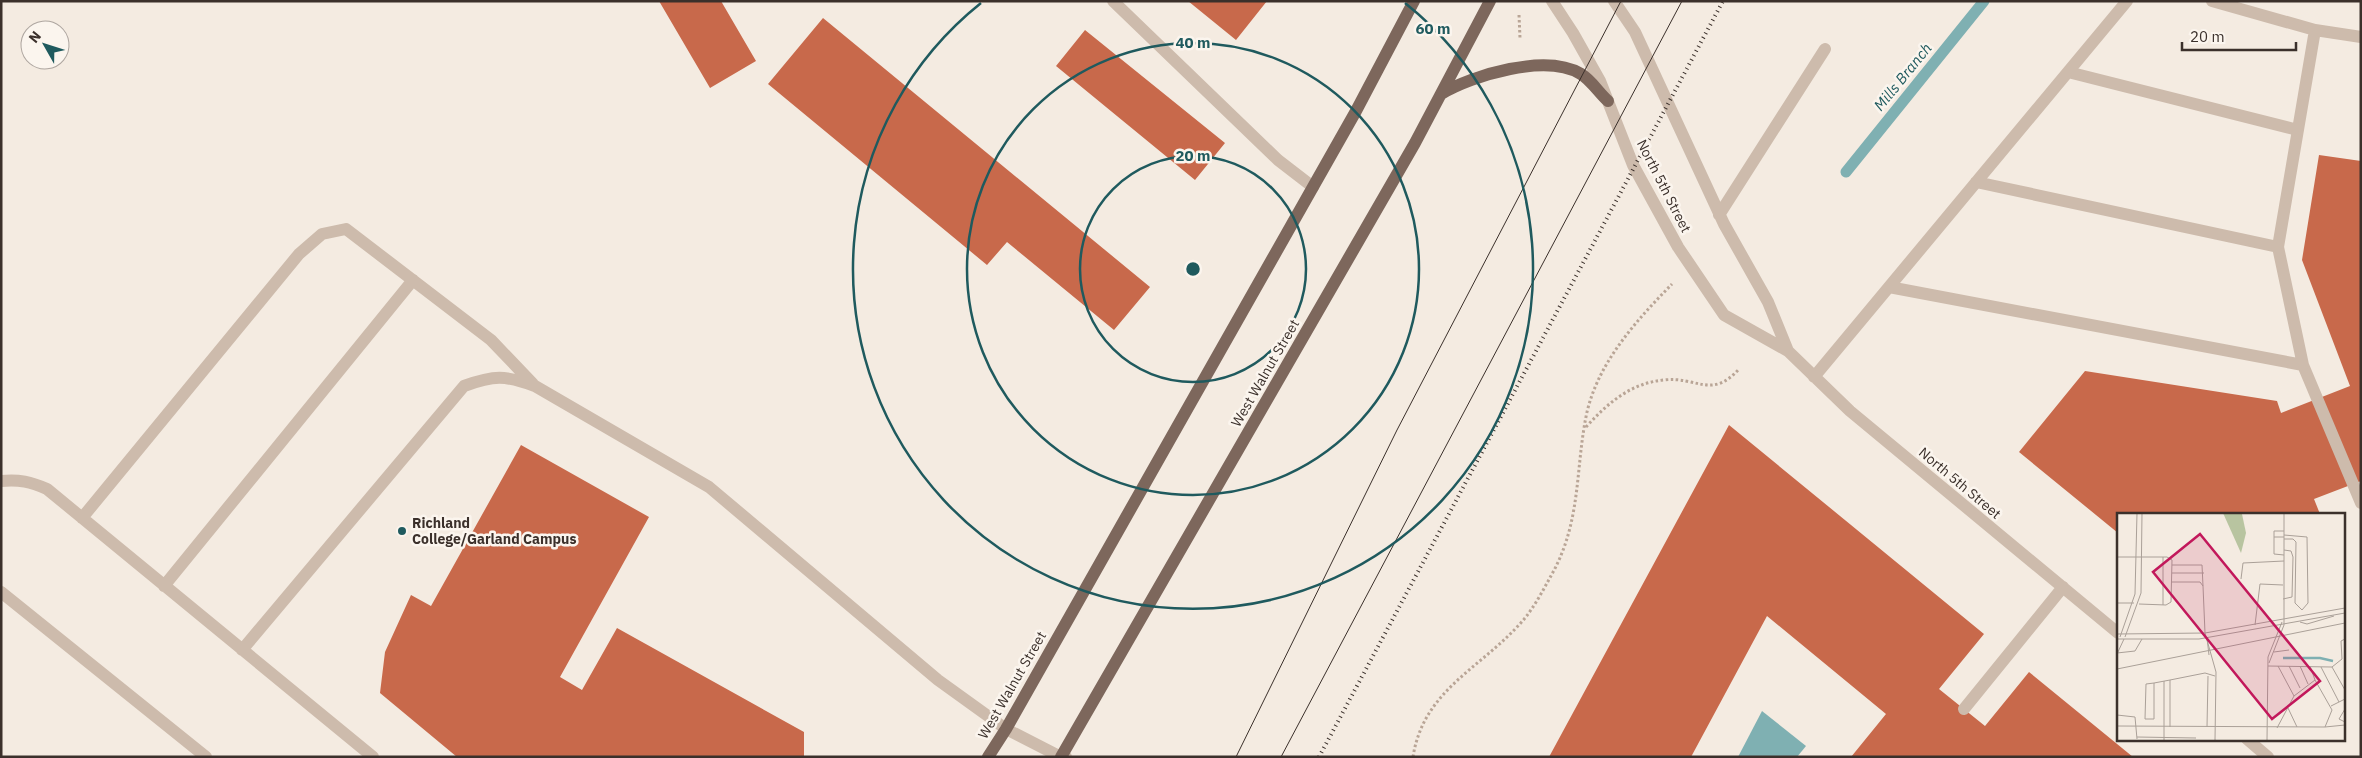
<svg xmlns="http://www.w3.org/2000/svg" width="2362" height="758" font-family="'IBM Plex Sans',sans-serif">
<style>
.water{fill:#7fb0b2}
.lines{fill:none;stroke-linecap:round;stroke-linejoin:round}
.stream{stroke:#7fb0b2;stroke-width:11}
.building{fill:#c8694b}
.path{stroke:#b9a596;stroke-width:3;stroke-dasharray:2.5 2.5;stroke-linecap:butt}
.minor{stroke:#cdbbac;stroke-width:12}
.major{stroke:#7d675c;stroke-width:12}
.tram{stroke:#3b302b;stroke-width:1}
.rail{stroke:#3b302b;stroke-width:4;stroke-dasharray:1 4;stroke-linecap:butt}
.ring{fill:none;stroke:#1f5a5e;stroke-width:2.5}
.poi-dot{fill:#1f5a5e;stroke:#fbf5ee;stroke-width:2}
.labels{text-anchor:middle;stroke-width:5;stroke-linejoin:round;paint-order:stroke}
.street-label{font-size:14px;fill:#3b302b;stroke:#fbf5ee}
.poi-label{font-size:14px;font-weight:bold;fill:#3b302b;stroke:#fbf5ee;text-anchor:start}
.water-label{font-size:15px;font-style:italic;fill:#1f5a5e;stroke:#fbf5ee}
.inset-river{fill:none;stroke:#7fb0b2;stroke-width:2.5}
.inset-road{fill:none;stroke:#aaa098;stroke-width:1}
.view{fill:#c2185b;fill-opacity:0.15;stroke:#c2185b;stroke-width:2.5}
.inset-edge{fill:none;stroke:#3b302b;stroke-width:2.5}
.centre{fill:#1f5a5e;stroke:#fbf5ee;stroke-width:2.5}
.ring-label{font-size:15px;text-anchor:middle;font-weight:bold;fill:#1f5a5e;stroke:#fbf5ee;stroke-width:5;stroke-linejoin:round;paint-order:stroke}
</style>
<rect width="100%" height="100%" fill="#f4ebe1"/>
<!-- water -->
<path class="water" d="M 1762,711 L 1806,746 L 1797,757 L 1738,757 Z"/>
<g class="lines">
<!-- stream -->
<path class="stream" d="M 1846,172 L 1984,1"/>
</g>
<!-- building -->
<path class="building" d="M 659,1 L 721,1 L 756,61 L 710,88 Z
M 1188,1 L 1267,1 L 1236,40 Z
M 823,18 L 1150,287 L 1114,330 L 1007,242 L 987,265 L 768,84 Z
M 1085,30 L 1225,143 L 1195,180 L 1056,66 Z
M 2319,155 L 2361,161 L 2361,481 L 2314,499 L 2320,514 L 2118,514 L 2118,533 L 2019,452 L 2085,371 L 2277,401 L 2281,413 L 2350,386 L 2302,260 Z
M 1729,425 L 1984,634 L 1939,689 L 1985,726 L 2029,672 L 2133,757 L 1851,757 L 1886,714 L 1767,616 L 1691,757 L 1549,757 Z
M 521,445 L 649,517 L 560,677 L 582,690 L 617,628 L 804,732 L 804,757 L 457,757 L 380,693 L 385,652 L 411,595 L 431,606 Z"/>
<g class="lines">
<!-- path -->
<path class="path" d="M 1519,15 L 1520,38
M 1586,427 C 1607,404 1630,383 1664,380 C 1697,376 1711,400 1739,369
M 1413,757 C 1423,692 1477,670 1517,627 C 1532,612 1542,592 1552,574 C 1582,520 1575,467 1587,412 C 1599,361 1637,320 1672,284"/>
<!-- minor -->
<path class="minor" d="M 1113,1 L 1278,160 L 1313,187
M 1552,1 L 1573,33 L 1600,81 L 1633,165 L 1678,247 L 1724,315 L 1788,351 L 1850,411 L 2118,633
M 1614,1 L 1635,32 L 1724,224 L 1768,302 L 1788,351
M 2315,30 L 2361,37
M 2068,72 L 2298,130
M 1976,182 L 2278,247
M 1719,215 L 1825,49
M 1889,287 L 2303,365 L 2278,247 L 2315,30 L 2212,1
M 2303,365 L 2361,503
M 1814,377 L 2127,1
M 1,481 C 19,479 31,482 47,489 L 373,757
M 82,518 L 299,254 L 322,234 L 346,229 L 491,340 L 533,384
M 164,586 L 413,280
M 1,592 L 206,757
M 242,650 L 464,386 C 494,375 505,375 535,386 L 709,487 L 938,680 L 1006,729 L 1061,757 L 1066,757
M 1964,709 L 2063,587
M 2247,739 L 2268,757"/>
<!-- major -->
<path class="major" d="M 1441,94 C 1473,75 1546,53 1581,74 C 1591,80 1599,93 1608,101
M 988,757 L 1006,729 L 1356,111 L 1414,1
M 1061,757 L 1415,143 L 1490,1"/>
<!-- tram -->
<path class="tram" d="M 1236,757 L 1397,430 L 1621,1
M 1281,757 L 1682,1"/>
<!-- rail -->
<path class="rail" d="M 1319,757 L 1723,1"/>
</g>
<!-- distance rings -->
<g class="ring">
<circle cx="1193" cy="269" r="113"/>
<circle cx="1193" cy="269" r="226"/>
<path d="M1405 3A340 340 0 1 1 981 3"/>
</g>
<!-- markers -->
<circle class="poi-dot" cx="402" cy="531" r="5"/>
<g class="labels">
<!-- street labels -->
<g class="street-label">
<text transform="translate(1664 186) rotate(63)" y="5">North 5th Street</text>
<text transform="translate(1265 373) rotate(-60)" y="5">West Walnut Street</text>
<text transform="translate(1960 483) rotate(40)" y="5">North 5th Street</text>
<text transform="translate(1012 685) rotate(-60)" y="5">West Walnut Street</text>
</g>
<!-- poi labels -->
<g class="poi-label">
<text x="412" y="528">Richland<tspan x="412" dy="16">College/Garland Campus</tspan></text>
</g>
<!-- water labels -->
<g class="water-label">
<text transform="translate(1903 77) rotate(-51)" y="5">Mills Branch</text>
</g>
</g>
<!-- overview -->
<g transform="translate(2117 513)">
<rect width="228" height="228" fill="#f4ebe1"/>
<path d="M 106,0 L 125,1 L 129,20 L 124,40 Z" fill="#b8c4a0"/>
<path class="inset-river" d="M 166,145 L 203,145 L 216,148"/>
<path class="inset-road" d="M 157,24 L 157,18 L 167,18M 167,26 L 176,26 L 179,29 L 178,90 L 185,97 L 191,90 L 190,24 L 167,22M 167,42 L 157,41 L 157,24 L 167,24M 0,44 L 50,44 L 55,47 L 54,89 L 49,92 L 22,91M 46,44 L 46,92M 55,52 L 85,52 L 86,73M 55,60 L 87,60M 124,66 L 126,50 L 167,48M 55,69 L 83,69 L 86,73 L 88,120 L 99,159 L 98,227M 166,86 L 175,84 L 176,44 L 174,38 L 167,37M 0,90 L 17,90M 183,109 L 190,111 L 217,103M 138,112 L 143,71 L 166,72M 0,121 L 88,120 L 228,95M 3,124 L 18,81 L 20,0M 8,124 L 24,80 L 25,0M 90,125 L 92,142M 0,126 L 82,126 L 228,100M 157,139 L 172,137M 0,140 L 18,138 L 25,126M 0,141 L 7,126M 152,150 L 167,112 L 167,0M 151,153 L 215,154 L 225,146 L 224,128 L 228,126M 161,153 L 177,183 L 198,167 L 193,153M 172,153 L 183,175M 183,153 L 191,171M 204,154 L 222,189M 215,154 L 228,177M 0,156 L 228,110M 53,167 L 53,214M 47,168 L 47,227M 37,170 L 37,206 L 28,206 L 29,171 L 37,170 L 53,167 L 88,160 L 98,163M 214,193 L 228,186M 171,195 L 180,214M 228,196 L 222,206 L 228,209M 0,202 L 18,204 L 20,226M 0,213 L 208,214 L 215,197 L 198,167M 90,214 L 91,163M 208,214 L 228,212M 160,215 L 177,183M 20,224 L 79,225M 150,227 L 151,144 L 165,109"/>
<path class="view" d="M 83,21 L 203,168 L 155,206 L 36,59 Z"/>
<rect width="228" height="228" class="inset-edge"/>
</g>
<circle cx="1193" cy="269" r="8" class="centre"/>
<g class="ring-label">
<text x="1433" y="34">60 m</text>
<text x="1193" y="48">40 m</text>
<text x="1193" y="161">20 m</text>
</g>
<!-- border -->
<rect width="2362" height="758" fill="none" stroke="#3b302b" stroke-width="5"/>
<!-- north arrow -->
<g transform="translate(45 45) rotate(309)"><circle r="24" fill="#fbf5ee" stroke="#aea6a0"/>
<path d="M0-4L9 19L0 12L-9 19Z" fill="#1f5a5e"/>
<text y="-8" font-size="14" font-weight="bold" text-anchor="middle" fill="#3b302b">N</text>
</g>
<!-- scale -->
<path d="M2182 42v8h114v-8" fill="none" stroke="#3b302b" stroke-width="2.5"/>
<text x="2190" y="42" font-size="15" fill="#3b302b" stroke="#fbf5ee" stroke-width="4" paint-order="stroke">20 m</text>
</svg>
